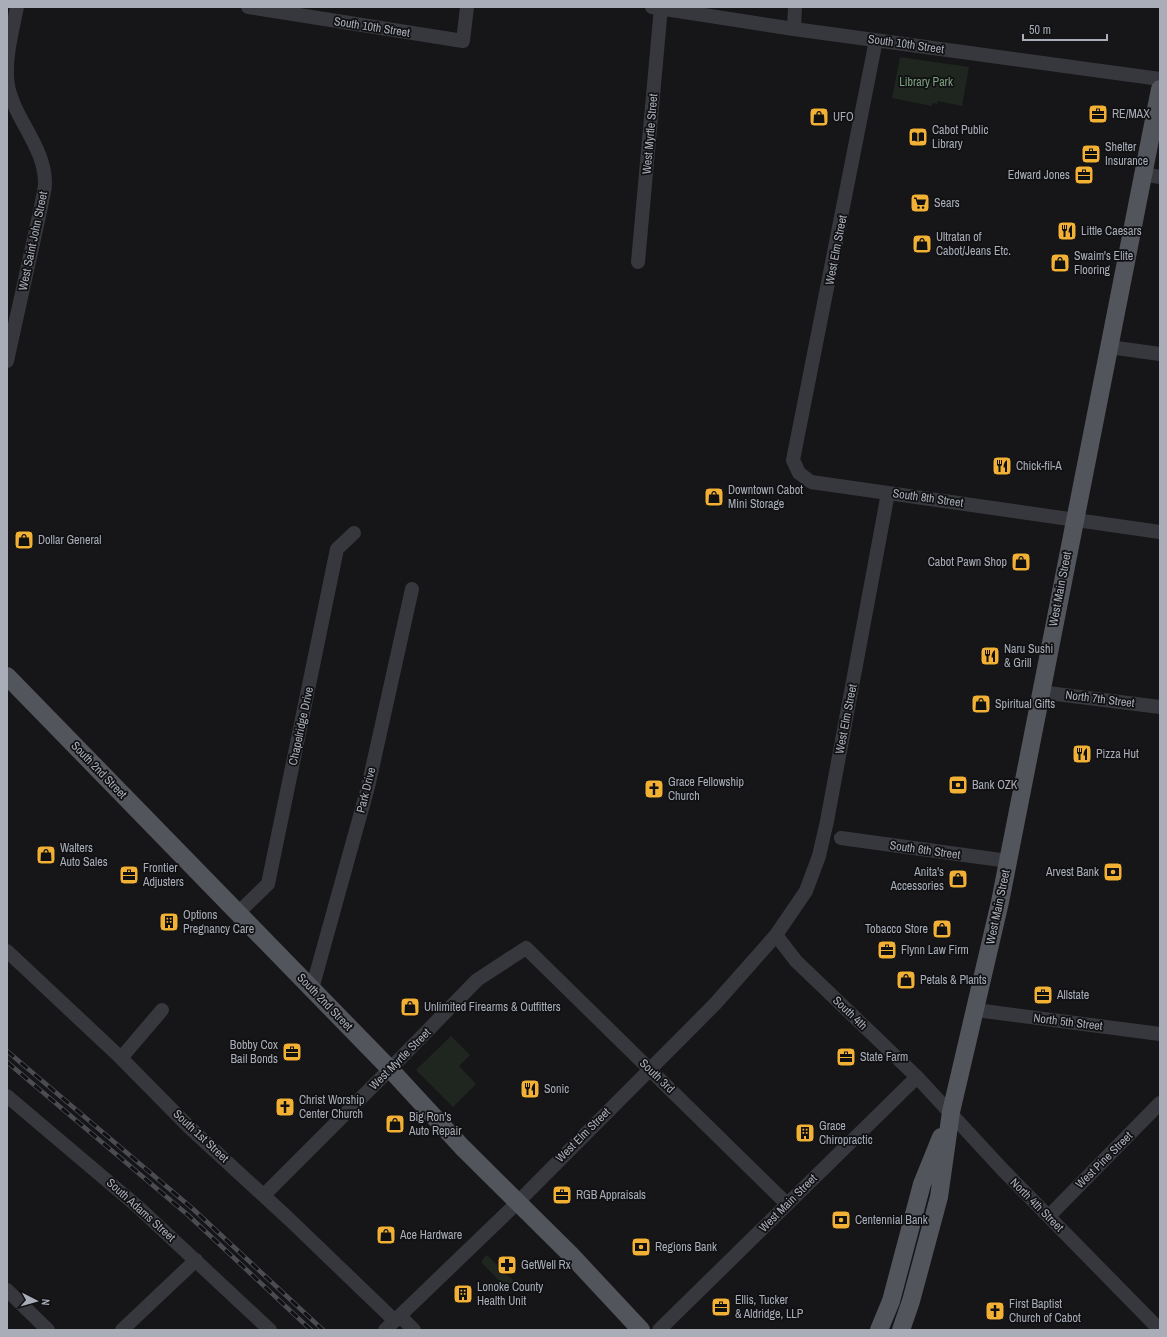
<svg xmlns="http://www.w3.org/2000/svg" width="1167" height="1337" font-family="'Archivo Narrow',sans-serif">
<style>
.green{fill:#1e261f}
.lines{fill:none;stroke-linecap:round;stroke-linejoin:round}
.minor{stroke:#37383d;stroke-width:14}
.major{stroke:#53555c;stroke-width:18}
.rail-casing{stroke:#4a4c52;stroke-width:4.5}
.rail{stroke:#111113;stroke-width:3;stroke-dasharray:9;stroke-linecap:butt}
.labels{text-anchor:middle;stroke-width:3.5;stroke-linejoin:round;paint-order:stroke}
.street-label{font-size:12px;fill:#a8adb8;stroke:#111113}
.park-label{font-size:12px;fill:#7fa381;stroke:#111113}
.poi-label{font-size:12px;fill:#a8adb8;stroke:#111113;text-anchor:start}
</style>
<rect width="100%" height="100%" fill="#161618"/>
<!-- green -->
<path class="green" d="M 900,57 L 969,67 L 962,106 L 938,101 L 937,104 L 932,103 L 932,106 L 892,98 Z
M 451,1036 L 470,1055 L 459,1066 L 476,1084 L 453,1107 L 416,1070 Z
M 487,1255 L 514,1281 L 508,1285 L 502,1284 L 482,1263 L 482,1260 Z"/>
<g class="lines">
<!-- minor -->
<path class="minor" d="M 248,7 L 463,41 L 467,7
M 652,7 L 794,29 L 1160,79
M 794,29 L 795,7
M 876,40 L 793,460 L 799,473 L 811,482 L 1160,532
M 1142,174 L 1160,177
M 638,262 L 661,7
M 1109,347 L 1160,354
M 7,361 L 41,207 C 42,199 45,191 45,183 C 45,147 15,120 8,86 C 4,60 12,32 17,7
M 1040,692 L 1160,707
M 841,838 L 1008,861
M 238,913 L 268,884 L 337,549 L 354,533
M 776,935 L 806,891 L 819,856 L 827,821 L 888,493
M 7,951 L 121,1058 L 189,1127 L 289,1219 L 395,1321
M 312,989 L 368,787 L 412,589
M 976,1010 L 1160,1034
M 121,1058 L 162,1010
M 7,1096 L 137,1206 L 270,1330
M 264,1195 L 390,1069 L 477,980 L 526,948 L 787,1204
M 1049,1216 L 1160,1103
M 7,1290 L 48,1330
M 400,1316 L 414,1330
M 122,1330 L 196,1260
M 385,1330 L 517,1203 L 715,1004 L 776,935 L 796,961 L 917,1077 L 1002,1169 L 1160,1330
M 659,1330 L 917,1077"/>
<!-- major -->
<path class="major" d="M 7,676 L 390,1069 L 462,1147 L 571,1255 L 641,1330
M 879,1330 L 891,1301 L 922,1184 L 941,1137
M 901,1330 L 911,1301 L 939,1197 L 951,1112 L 1000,902 L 1160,89"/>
<defs>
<path id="rail" d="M 7,1051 L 193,1209 L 323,1330
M 7,1062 L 188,1215 L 311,1330"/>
</defs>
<!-- rail casing -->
<use href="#rail" class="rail-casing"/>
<!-- rail -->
<use href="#rail" class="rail"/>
</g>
<!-- icons -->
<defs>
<symbol id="office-square" viewBox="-11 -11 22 22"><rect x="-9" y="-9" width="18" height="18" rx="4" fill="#f2b134" stroke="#111113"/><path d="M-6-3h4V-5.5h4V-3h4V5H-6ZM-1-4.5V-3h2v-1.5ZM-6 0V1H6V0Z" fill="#111"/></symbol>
<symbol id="shop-square" viewBox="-11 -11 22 22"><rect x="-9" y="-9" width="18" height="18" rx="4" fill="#f2b134" stroke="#111113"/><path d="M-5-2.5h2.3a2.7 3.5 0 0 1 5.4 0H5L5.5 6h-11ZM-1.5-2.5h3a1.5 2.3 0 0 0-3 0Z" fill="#111"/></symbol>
<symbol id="library-square" viewBox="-11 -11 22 22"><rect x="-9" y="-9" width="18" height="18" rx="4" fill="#f2b134" stroke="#111113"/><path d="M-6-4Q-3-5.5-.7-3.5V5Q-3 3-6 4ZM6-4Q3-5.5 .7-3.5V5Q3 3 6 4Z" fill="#111"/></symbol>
<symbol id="supermarket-square" viewBox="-11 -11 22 22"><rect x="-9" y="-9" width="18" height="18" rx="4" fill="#f2b134" stroke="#111113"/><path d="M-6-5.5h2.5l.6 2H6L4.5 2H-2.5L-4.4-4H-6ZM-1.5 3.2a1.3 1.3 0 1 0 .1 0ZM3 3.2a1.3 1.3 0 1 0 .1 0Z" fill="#111"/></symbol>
<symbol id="restaurant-square" viewBox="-11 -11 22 22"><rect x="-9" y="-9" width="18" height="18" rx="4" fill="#f2b134" stroke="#111113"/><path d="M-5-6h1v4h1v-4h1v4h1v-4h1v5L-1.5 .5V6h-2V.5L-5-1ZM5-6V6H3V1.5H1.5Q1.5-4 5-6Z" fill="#111"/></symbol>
<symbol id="bank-square" viewBox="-11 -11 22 22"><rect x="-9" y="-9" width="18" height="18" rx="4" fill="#f2b134" stroke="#111113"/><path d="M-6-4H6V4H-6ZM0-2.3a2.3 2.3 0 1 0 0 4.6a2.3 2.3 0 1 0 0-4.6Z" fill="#111"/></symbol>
<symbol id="church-square" viewBox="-11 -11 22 22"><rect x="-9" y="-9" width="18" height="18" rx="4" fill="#f2b134" stroke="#111113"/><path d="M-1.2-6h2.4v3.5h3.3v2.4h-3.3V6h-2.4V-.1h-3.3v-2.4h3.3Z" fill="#111"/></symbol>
<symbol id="building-square" viewBox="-11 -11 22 22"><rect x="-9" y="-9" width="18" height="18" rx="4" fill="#f2b134" stroke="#111113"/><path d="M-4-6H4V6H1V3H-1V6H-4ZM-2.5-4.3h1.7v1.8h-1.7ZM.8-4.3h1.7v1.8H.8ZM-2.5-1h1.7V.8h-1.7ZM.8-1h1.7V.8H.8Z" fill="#111"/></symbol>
<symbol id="pharmacy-square" viewBox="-11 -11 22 22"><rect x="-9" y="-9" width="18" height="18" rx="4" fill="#f2b134" stroke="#111113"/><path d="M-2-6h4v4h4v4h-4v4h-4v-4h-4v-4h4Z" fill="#111"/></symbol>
</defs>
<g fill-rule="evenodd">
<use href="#office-square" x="1087" y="103" width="22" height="22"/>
<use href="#shop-square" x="808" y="106" width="22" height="22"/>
<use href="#library-square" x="907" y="126" width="22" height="22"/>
<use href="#office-square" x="1080" y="143" width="22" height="22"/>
<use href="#office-square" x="1073" y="164" width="22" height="22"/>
<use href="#supermarket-square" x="909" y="192" width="22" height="22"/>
<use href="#restaurant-square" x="1056" y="220" width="22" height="22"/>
<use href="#shop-square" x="911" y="233" width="22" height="22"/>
<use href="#shop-square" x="1049" y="252" width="22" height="22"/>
<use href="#restaurant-square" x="991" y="455" width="22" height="22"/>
<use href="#shop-square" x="703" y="486" width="22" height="22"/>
<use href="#shop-square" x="13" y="529" width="22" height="22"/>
<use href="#shop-square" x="1010" y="551" width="22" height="22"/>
<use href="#restaurant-square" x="979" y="645" width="22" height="22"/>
<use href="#shop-square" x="970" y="693" width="22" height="22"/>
<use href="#restaurant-square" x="1071" y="743" width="22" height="22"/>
<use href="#bank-square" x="947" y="774" width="22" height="22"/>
<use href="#church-square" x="643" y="778" width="22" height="22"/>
<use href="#shop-square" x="35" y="844" width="22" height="22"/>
<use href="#bank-square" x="1102" y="861" width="22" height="22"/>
<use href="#office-square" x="118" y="864" width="22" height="22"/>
<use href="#shop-square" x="947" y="868" width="22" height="22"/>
<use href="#building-square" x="158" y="911" width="22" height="22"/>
<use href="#shop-square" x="931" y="918" width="22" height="22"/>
<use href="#office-square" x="876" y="939" width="22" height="22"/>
<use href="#shop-square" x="895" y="969" width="22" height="22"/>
<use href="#office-square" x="1032" y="984" width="22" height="22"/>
<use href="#shop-square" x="399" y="996" width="22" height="22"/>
<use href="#office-square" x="281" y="1041" width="22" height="22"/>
<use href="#office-square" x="835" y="1046" width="22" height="22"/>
<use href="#restaurant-square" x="519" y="1078" width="22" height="22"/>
<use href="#church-square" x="274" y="1096" width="22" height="22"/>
<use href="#shop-square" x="384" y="1113" width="22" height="22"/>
<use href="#building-square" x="794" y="1122" width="22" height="22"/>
<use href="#office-square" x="551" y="1184" width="22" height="22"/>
<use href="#bank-square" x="830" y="1209" width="22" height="22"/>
<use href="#shop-square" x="375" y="1224" width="22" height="22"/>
<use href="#bank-square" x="630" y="1236" width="22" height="22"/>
<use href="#pharmacy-square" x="496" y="1254" width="22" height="22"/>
<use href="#building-square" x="452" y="1283" width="22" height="22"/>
<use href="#office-square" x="710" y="1296" width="22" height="22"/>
<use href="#church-square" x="984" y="1300" width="22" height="22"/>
</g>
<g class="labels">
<!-- street labels -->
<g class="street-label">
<text transform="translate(372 27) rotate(9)" y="4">South 10th Street</text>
<text transform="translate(906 44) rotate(8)" y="4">South 10th Street</text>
<text transform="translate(650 134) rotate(-85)" y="4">West Myrtle Street</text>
<text transform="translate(33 241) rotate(-78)" y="4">West Saint John Street</text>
<text transform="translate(836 250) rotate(-79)" y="4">West Elm Street</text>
<text transform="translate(928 498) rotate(8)" y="4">South 8th Street</text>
<text transform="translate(1060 589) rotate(-79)" y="4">West Main Street</text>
<text transform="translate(1100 699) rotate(7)" y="4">North 7th Street</text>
<text transform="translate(846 719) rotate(-79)" y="4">West Elm Street</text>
<text transform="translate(301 726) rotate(-78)" y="4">Chapelridge Drive</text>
<text transform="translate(99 770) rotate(46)" y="4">South 2nd Street</text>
<text transform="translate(366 790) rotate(-76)" y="4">Park Drive</text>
<text transform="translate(925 850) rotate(8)" y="4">South 6th Street</text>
<text transform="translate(998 907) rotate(-78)" y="4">West Main Street</text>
<text transform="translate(325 1002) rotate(46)" y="4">South 2nd Street</text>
<text transform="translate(850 1013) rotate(44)" y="4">South 4th</text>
<text transform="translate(1068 1022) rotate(7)" y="4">North 5th Street</text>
<text transform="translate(400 1059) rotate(-45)" y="4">West Myrtle Street</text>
<text transform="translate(657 1076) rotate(44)" y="4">South 3rd</text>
<text transform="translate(583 1135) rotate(-45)" y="4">West Elm Street</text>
<text transform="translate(201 1136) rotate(43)" y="4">South 1st Street</text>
<text transform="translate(1104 1160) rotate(-45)" y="4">West Pine Street</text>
<text transform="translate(788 1203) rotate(-45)" y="4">West Main Street</text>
<text transform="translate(1037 1205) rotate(45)" y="4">North 4th Street</text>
<text transform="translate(141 1210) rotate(42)" y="4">South Adams Street</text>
</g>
<!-- park labels -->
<g class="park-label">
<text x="926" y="86">Library Park</text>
</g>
<!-- poi labels -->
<g class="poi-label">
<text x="1112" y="118">RE/MAX</text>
<text x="833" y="121">UFO</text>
<text x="932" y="134">Cabot Public<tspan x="932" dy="14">Library</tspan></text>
<text x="1105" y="151">Shelter<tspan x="1105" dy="14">Insurance</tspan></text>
<text x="1070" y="179" text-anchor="end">Edward Jones</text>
<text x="934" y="207">Sears</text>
<text x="1081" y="235">Little Caesars</text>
<text x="936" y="241">Ultratan of<tspan x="936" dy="14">Cabot/Jeans Etc.</tspan></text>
<text x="1074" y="260">Swaim's Elite<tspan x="1074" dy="14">Flooring</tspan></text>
<text x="1016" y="470">Chick-fil-A</text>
<text x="728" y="494">Downtown Cabot<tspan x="728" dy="14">Mini Storage</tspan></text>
<text x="38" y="544">Dollar General</text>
<text x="1007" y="566" text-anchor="end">Cabot Pawn Shop</text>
<text x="1004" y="653">Naru Sushi<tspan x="1004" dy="14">&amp; Grill</tspan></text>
<text x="995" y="708">Spiritual Gifts</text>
<text x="1096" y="758">Pizza Hut</text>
<text x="668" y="786">Grace Fellowship<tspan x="668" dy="14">Church</tspan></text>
<text x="972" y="789">Bank OZK</text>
<text x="60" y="852">Walters<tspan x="60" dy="14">Auto Sales</tspan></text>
<text x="143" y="872">Frontier<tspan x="143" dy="14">Adjusters</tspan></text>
<text x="944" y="876" text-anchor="end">Anita's<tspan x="944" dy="14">Accessories</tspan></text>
<text x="1099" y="876" text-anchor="end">Arvest Bank</text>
<text x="183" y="919">Options<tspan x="183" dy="14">Pregnancy Care</tspan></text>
<text x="928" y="933" text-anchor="end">Tobacco Store</text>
<text x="901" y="954">Flynn Law Firm</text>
<text x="920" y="984">Petals &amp; Plants</text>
<text x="1057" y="999">Allstate</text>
<text x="424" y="1011">Unlimited Firearms &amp; Outfitters</text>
<text x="278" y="1049" text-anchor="end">Bobby Cox<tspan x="278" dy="14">Bail Bonds</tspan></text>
<text x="860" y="1061">State Farm</text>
<text x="544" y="1093">Sonic</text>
<text x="299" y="1104">Christ Worship<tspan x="299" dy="14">Center Church</tspan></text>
<text x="409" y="1121">Big Ron's<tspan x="409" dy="14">Auto Repair</tspan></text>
<text x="819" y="1130">Grace<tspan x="819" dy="14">Chiropractic</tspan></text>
<text x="576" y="1199">RGB Appraisals</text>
<text x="855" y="1224">Centennial Bank</text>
<text x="400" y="1239">Ace Hardware</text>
<text x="655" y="1251">Regions Bank</text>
<text x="521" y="1269">GetWell Rx</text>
<text x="477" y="1291">Lonoke County<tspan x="477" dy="14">Health Unit</tspan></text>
<text x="735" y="1304">Ellis, Tucker<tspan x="735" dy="14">&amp; Aldridge, LLP</tspan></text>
<text x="1009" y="1308">First Baptist<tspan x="1009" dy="14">Church of Cabot</tspan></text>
</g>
</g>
<!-- border -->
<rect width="1167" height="1337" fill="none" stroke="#a8adb8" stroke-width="16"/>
<!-- north arrow -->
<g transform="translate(36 1301) rotate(96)" stroke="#111113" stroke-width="3" paint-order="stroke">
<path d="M0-3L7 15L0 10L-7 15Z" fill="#a8adb8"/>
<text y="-6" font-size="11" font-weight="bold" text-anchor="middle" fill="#a8adb8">N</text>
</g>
<!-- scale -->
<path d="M1023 34v6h84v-6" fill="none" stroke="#a8adb8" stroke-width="2"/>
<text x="1029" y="34" font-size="12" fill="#a8adb8" stroke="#111113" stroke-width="3" paint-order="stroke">50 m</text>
</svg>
